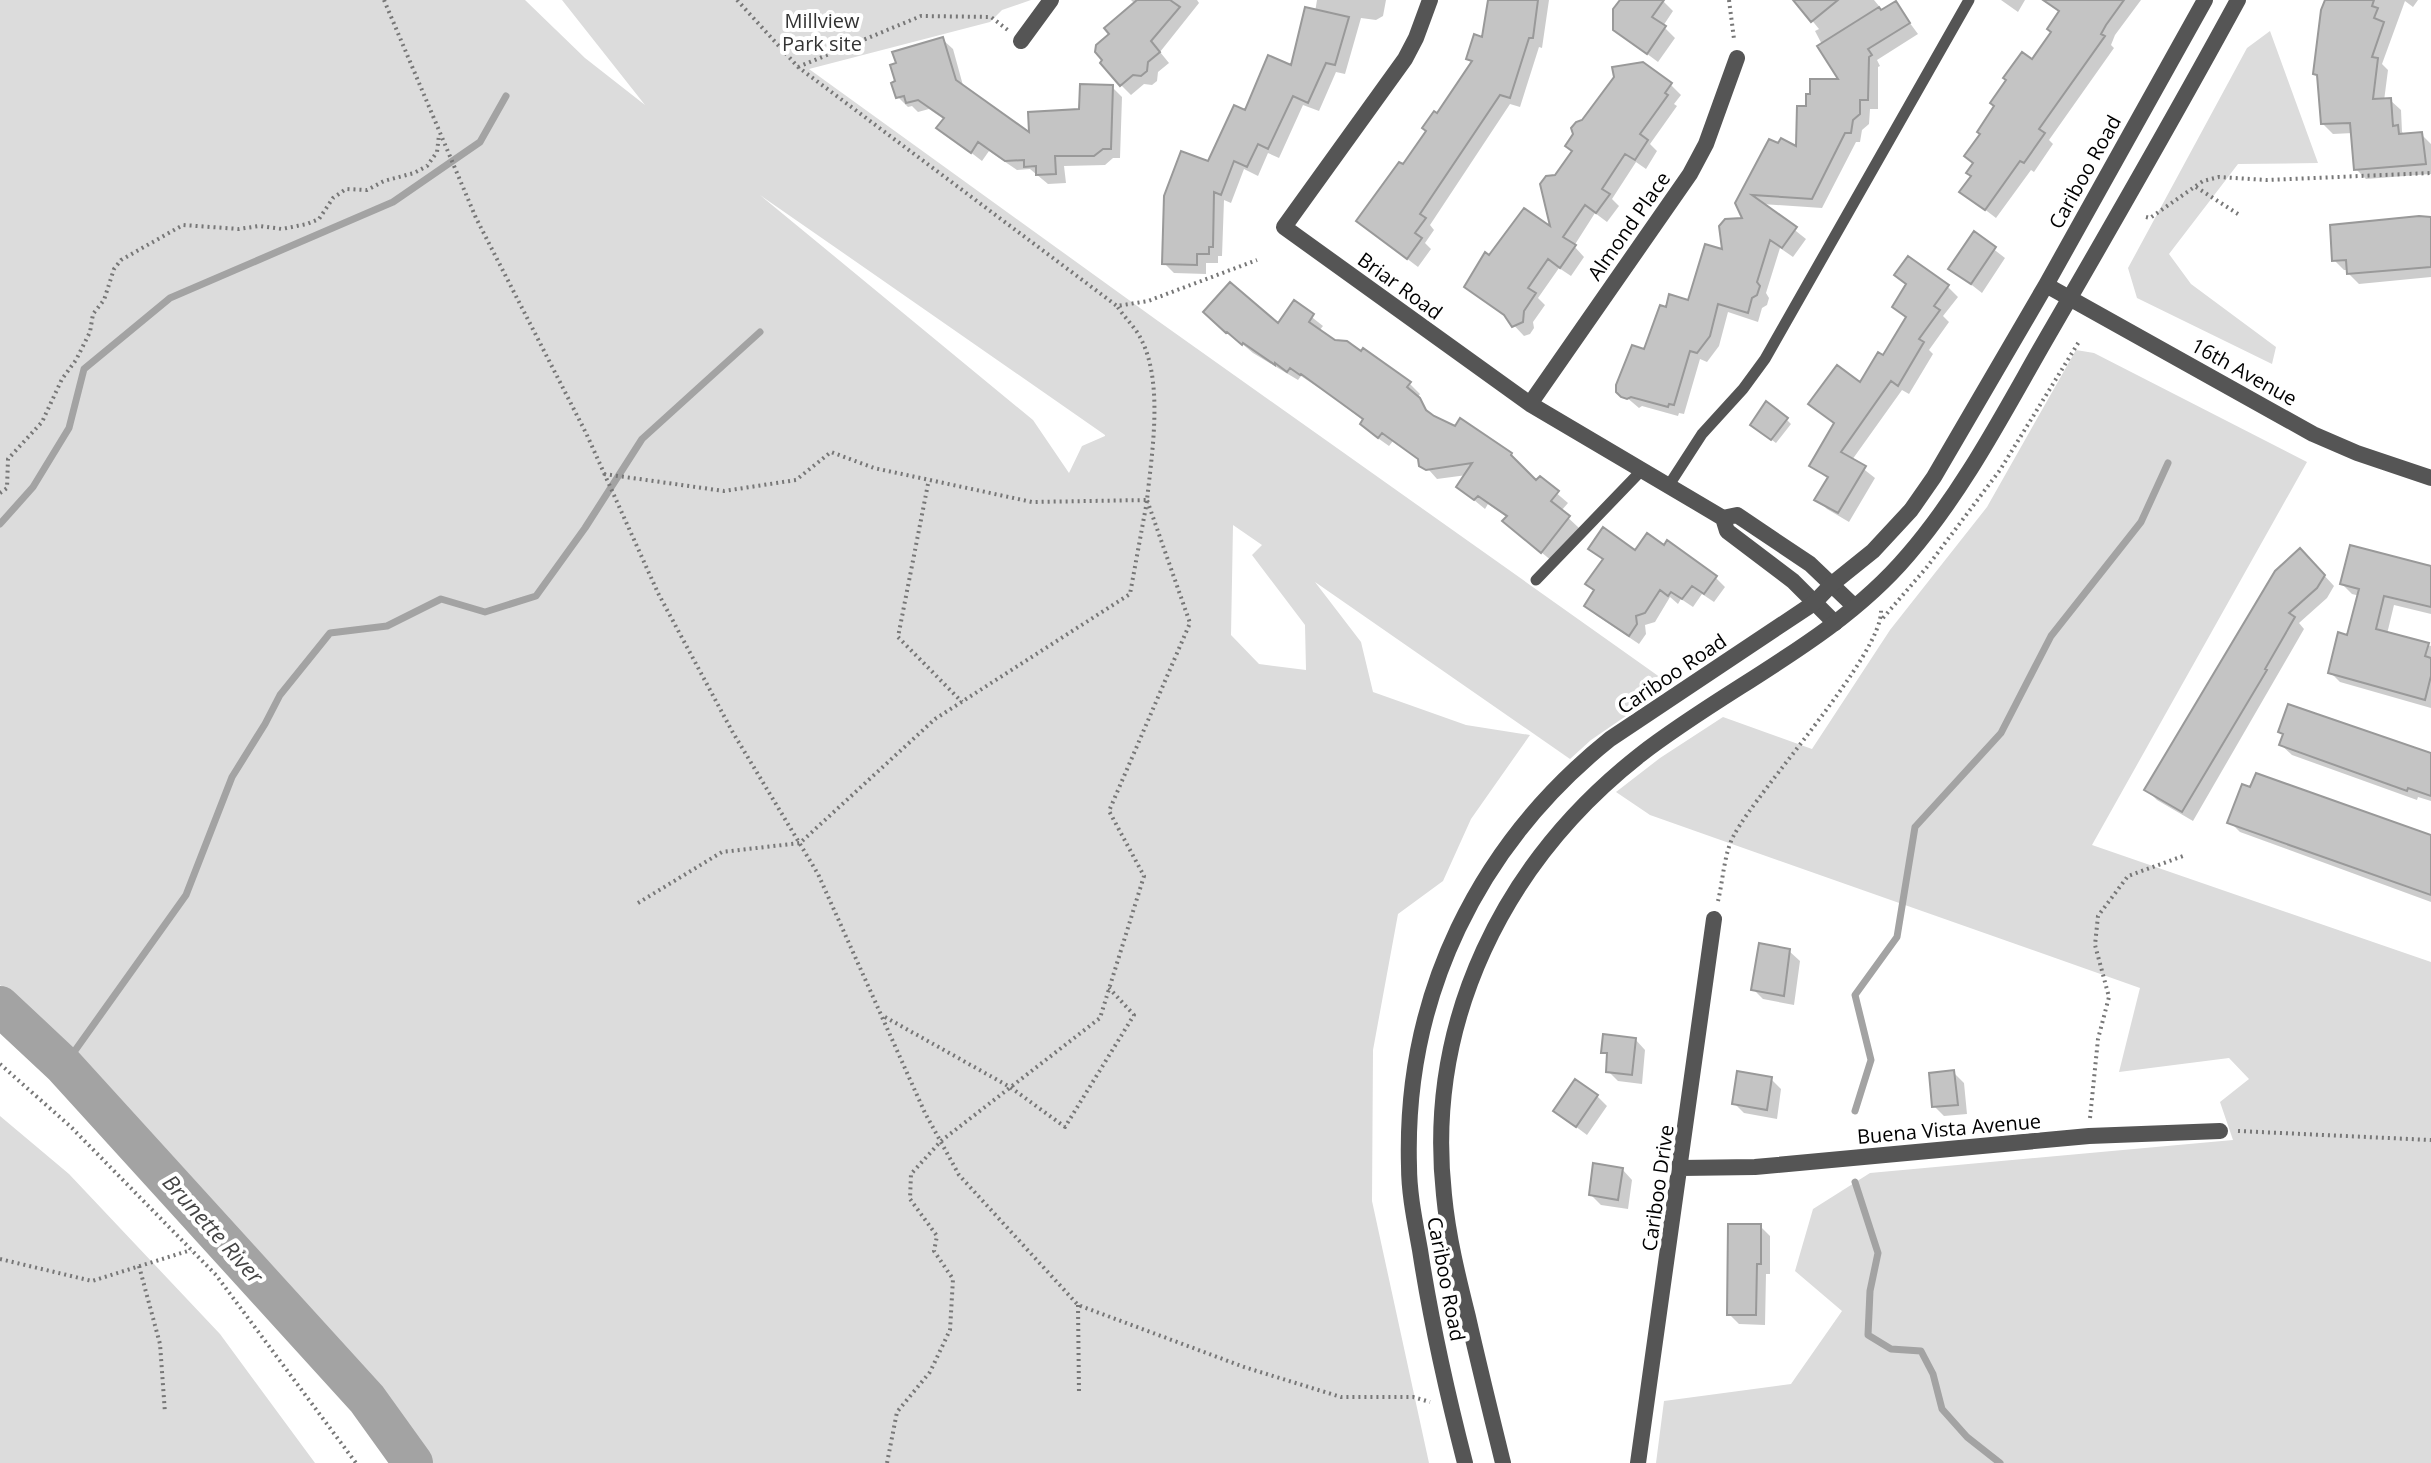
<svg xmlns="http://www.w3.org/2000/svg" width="2431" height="1463" font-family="'Open Sans',sans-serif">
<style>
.green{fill:#dcdcdc;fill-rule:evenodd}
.shadow{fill:#0003}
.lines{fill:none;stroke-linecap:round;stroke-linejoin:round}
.stream{stroke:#a3a3a3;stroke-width:7}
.river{stroke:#a3a3a3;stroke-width:40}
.building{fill:#c4c4c4;stroke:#999;stroke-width:2}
.path{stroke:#777;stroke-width:4;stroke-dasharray:2 4;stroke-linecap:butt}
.service{stroke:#555;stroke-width:11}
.minor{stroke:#555;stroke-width:16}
.tertiary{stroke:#555;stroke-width:16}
.labels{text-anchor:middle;stroke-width:8;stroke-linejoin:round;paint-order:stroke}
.park-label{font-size:20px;fill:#333;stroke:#fff}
.street-label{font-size:20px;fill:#000;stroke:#fff}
.water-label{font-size:22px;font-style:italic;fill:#444;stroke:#fff}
</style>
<rect width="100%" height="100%" fill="#fff"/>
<!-- green -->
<path class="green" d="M 0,0 L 525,0 L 585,58 L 645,105 L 562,0 L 1031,0 L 1002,10 L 990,22 L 809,69 L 1158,321 L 1671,685 L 1591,740 L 1570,759 L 1315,582 L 1361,642 L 1373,692 L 1466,725 L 1530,735 L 1471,819 L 1443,881 L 1398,914 L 1373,1050 L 1372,1201 L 1429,1463 L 433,1463 L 282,1284 L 135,1119 L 0,985 ZM 760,195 L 1105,435 L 1105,436 L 1082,446 L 1069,473 L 1033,420 ZM 1233,525 L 1262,545 L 1252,555 L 1305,625 L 1306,670 L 1259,664 L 1231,635 Z
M 2270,31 L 2318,163 L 2238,164 L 2169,254 L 2191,284 L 2276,347 L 2272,364 L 2137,298 L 2128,268 L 2247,48 Z
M 2076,350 L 2094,353 L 2307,462 L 2092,845 L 2431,962 L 2431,1463 L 1656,1463 L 1664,1401 L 1791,1384 L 1842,1311 L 1795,1271 L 1813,1209 L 1870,1173 L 2233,1140 L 2220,1102 L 2249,1079 L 2229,1058 L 2119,1072 L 2140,988 L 1650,815 L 1616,792 L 1660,758 L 1723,717 L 1812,749 L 1890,630 L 1987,507 Z
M 0,1116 L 69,1174 L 220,1334 L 315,1463 L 0,1463 Z"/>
<!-- shadow -->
<path class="shadow" d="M 1131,0 L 1197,0 L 1199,3 L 1160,52 L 1169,63 L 1158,72 L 1157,81 L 1152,85 L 1144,84 L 1131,95 L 1121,85 L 1112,34 L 1135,4 Z
M 1317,0 L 1386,0 L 1383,16 L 1376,20 L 1361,18 L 1345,74 L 1336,72 L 1319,111 L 1303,105 L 1279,158 L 1268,153 L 1258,176 L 1244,169 L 1231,203 L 1224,200 L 1222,256 L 1218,256 L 1218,263 L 1206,263 L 1206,274 L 1174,273 L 1164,263 L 1209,164 L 1246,113 L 1292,68 L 1315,12 Z
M 1490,0 L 1549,0 L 1542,48 L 1539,47 L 1520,107 L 1510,104 L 1430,225 L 1434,230 L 1425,243 L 1431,249 L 1418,267 L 1369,230 L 1404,167 L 1473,63 L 1469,59 L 1484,40 Z
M 1622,0 L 1662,0 L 1673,11 L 1663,26 L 1675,38 L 1658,62 L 1615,30 Z
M 1799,0 L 1874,0 L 1883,11 L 1895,3 L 1918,34 L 1877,60 L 1880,66 L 1878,67 L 1878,109 L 1870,109 L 1869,124 L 1862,130 L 1860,142 L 1856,142 L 1822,208 L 1762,204 L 1806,239 L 1793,257 L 1780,248 L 1766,293 L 1769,298 L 1767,305 L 1762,308 L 1758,322 L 1728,312 L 1719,346 L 1707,362 L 1700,359 L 1684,414 L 1679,413 L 1678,416 L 1642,406 L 1639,408 L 1619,391 L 1646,351 L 1667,310 L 1689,302 L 1745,220 L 1738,203 L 1798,149 L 1808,108 L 1841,81 L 1815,31 L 1819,29 L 1797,2 Z
M 2001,0 L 2025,0 L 2018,12 Z
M 2060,0 L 2141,0 L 2115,35 L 2111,45 L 2114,48 L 2049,140 L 2053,144 L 2034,172 L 2031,170 L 1996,218 L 1962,192 L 1973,176 L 2033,61 L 2053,32 L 2061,12 Z
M 2327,0 L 2418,0 L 2413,7 L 2405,1 L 2382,64 L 2388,70 L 2384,101 L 2390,100 L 2401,110 L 2402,132 L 2405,135 L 2421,134 L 2431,144 L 2431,174 L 2366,179 L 2356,169 L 2353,133 L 2333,134 L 2323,124 L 2320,78 L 2315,74 Z
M 942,39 L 953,49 L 964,89 L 1032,136 L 1081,111 L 1112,87 L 1122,97 L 1120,158 L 1113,158 L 1105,165 L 1064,166 L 1066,183 L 1048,184 L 1030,169 L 1017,170 L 989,151 L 982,161 L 939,128 L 945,120 L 929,109 L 918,112 L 912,106 L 908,107 L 898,97 Z
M 1671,85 L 1681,95 L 1674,104 L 1677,106 L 1650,144 L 1657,151 L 1646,169 L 1636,162 L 1612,199 L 1619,206 L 1607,222 L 1595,213 L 1574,246 L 1584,257 L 1571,276 L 1559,268 L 1538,298 L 1545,305 L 1533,322 L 1534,328 L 1530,334 L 1524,336 L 1509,320 L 1467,287 L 1489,258 L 1553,231 L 1557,177 Z
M 2431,218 L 2431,277 L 2359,284 L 2348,273 L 2348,270 L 2344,270 L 2334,260 Z
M 1974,234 L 2005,258 L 1982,293 L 1950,268 Z
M 1896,275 L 1948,287 L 1958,297 L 1943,316 L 1949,322 L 1929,350 L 1933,354 L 1909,394 L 1902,390 L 1852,460 L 1875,478 L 1849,522 L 1827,509 L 1817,499 L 1828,479 L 1812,466 L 1836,425 L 1811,404 L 1860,385 L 1884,358 L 1907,319 L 1894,307 L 1907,286 Z
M 1294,303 L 1323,326 L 1319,331 L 1334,342 L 1362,354 L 1364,351 L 1410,384 L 1420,394 L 1417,398 L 1434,418 L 1536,483 L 1540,479 L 1568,503 L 1561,511 L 1579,528 L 1552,561 L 1515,531 L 1508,518 L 1488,504 L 1485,509 L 1458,487 L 1467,475 L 1437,479 L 1421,461 L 1393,441 L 1389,446 L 1372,434 L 1362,424 L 1364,421 L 1334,398 L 1301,376 L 1298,380 L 1253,353 L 1216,322 L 1278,326 Z
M 1786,419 L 1791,424 L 1776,443 L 1757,429 Z
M 1590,548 L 1635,552 L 1716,578 L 1725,587 L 1714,602 L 1702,594 L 1693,607 L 1681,599 L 1678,604 L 1670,597 L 1655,622 L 1645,625 L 1646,634 L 1639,644 L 1596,615 L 1586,605 L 1596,592 L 1604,561 Z
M 2310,560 L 2334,586 L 2327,598 L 2299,623 L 2304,629 L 2193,821 L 2157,800 L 2147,790 Z
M 2425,564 L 2431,565 L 2431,614 L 2394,605 L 2387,634 L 2431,646 L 2431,708 L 2340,682 L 2330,672 L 2349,638 L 2360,596 L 2352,594 L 2342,584 L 2424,567 Z
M 2280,732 L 2431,753 L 2431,801 L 2418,797 L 2417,800 L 2292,755 L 2281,745 L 2285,737 Z
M 2230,822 L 2431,837 L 2431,902 L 2240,832 Z
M 1789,951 L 1800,961 L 1794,1005 L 1763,999 L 1753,989 Z
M 1635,1039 L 1645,1050 L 1642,1084 L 1618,1081 L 1608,1071 L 1609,1057 L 1604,1052 Z
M 1954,1073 L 1964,1083 L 1967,1114 L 1944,1116 L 1934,1106 Z
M 1771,1079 L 1781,1089 L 1777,1119 L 1744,1113 L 1734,1103 Z
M 1597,1096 L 1607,1106 L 1587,1135 L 1555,1111 Z
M 1622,1169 L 1632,1180 L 1628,1209 L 1601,1205 L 1591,1195 Z
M 1760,1226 L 1770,1236 L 1770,1274 L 1766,1274 L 1765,1325 L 1739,1324 L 1729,1314 Z"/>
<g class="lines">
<!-- stream -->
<path class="stream" d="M 0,524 L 33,487 L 69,428 L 84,369 L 170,298 L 393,202 L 480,142 L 506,96
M 64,1066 L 186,895 L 232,777 L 265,724 L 280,695 L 330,633 L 387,626 L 441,599 L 485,612 L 536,596 L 585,528 L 642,439 L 760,332
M 1855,1111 L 1871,1060 L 1855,995 L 1897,937 L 1915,827 L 2001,733 L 2051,636 L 2141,522 L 2168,463
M 1855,1182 L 1878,1253 L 1870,1291 L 1868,1335 L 1891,1349 L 1921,1351 L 1933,1374 L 1942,1409 L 1967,1437 L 2000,1463"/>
<!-- river -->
<path class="river" d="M 0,1006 L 64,1066 L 367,1399 L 413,1463"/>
</g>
<!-- building -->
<path class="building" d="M 1137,0 L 1170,0 L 1180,7 L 1151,41 L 1160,52 L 1148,62 L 1147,71 L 1141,76 L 1133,75 L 1120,86 L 1100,63 L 1102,60 L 1095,52 L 1096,45 L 1109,34 L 1104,28 Z
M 1488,0 L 1538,0 L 1533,38 L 1529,38 L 1510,98 L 1500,95 L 1420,214 L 1426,218 L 1415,233 L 1422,238 L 1407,259 L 1356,221 L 1399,162 L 1403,164 L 1426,131 L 1422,128 L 1434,111 L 1437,113 L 1472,61 L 1466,59 L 1474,34 L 1482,37 Z
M 1620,0 L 1664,0 L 1652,17 L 1666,26 L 1647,54 L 1613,30 L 1613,9 Z
M 1793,0 L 1838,0 L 1811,22 Z
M 2043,0 L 2124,0 L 2106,25 L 2101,34 L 2105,36 L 2039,129 L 2045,133 L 2024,163 L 2020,161 L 1985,210 L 1959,192 L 1971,176 L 1966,173 L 1973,163 L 1964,156 L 1980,134 L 1977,132 L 1994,106 L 1990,103 L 2006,80 L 2003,78 L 2022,52 L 2032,59 L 2051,32 L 2047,29 L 2059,11 Z
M 2325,0 L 2374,0 L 2372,6 L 2378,8 L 2374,18 L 2384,22 L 2372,57 L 2378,58 L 2373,99 L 2391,98 L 2393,126 L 2398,125 L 2399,134 L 2422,132 L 2426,164 L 2354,170 L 2350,123 L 2321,124 L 2317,75 L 2313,74 L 2321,10 Z
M 1896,1 L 1910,23 L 1868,49 L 1872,55 L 1869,57 L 1868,100 L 1860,100 L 1860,114 L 1853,120 L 1851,133 L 1845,133 L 1812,199 L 1752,195 L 1797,227 L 1782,248 L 1770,240 L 1757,282 L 1760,286 L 1757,295 L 1752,298 L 1748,313 L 1718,304 L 1710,336 L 1697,353 L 1690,351 L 1674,405 L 1669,404 L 1668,407 L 1631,397 L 1627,399 L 1621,397 L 1616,392 L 1616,385 L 1632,345 L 1644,349 L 1660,305 L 1666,307 L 1669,294 L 1688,300 L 1705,244 L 1722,249 L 1719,226 L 1725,219 L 1742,218 L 1735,203 L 1769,139 L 1778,143 L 1781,138 L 1796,146 L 1797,106 L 1806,106 L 1806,94 L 1810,94 L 1810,79 L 1838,79 L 1817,46 L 1879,7 L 1881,10 Z
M 1305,7 L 1349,17 L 1335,65 L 1326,63 L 1308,103 L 1293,96 L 1268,149 L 1258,144 L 1247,167 L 1234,161 L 1221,195 L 1214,192 L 1213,247 L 1209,247 L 1209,254 L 1197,254 L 1197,265 L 1162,264 L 1164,196 L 1181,151 L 1208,161 L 1234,105 L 1245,110 L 1268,55 L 1291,65 Z
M 943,37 L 956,80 L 1029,132 L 1028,112 L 1079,109 L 1080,84 L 1113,85 L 1111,149 L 1103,149 L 1094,156 L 1055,156 L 1056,174 L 1036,175 L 1036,166 L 1024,167 L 1024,160 L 1005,161 L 978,142 L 971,153 L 936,128 L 944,118 L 918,100 L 906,103 L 904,96 L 896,98 L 891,83 L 895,81 L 890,65 L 896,63 L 892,52 Z
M 1643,62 L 1672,83 L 1665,93 L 1668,95 L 1640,134 L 1648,140 L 1635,160 L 1625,154 L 1602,189 L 1610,194 L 1596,213 L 1585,205 L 1563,237 L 1576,245 L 1560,268 L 1548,259 L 1528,288 L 1536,293 L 1524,311 L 1523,322 L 1512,327 L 1504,315 L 1464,287 L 1485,252 L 1489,255 L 1524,208 L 1550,226 L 1540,184 L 1546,176 L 1555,175 L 1572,151 L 1565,146 L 1573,134 L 1571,128 L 1576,122 L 1582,120 L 1614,77 L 1612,67 Z
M 2419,216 L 2431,217 L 2431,267 L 2347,274 L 2346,260 L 2332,261 L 2330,225 Z
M 1974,231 L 1996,247 L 1971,284 L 1948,269 Z
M 1908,256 L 1949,285 L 1934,306 L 1940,310 L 1919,339 L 1924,342 L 1898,386 L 1891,381 L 1841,452 L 1866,466 L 1838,513 L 1814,500 L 1828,477 L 1809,466 L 1834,423 L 1808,404 L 1837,365 L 1860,382 L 1878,352 L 1883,355 L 1906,317 L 1892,307 L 1906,284 L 1894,275 Z
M 1230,282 L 1278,323 L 1294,300 L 1314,314 L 1309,322 L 1335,340 L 1347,341 L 1361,351 L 1363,348 L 1411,382 L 1407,387 L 1420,398 L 1426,410 L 1434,416 L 1455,426 L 1460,418 L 1512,453 L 1511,455 L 1536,480 L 1540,476 L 1559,491 L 1551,501 L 1570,516 L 1541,553 L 1502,521 L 1507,516 L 1478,496 L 1474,500 L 1456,487 L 1472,463 L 1426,470 L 1419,466 L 1418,459 L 1382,433 L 1378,438 L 1360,424 L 1363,419 L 1301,374 L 1300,375 L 1290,368 L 1287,372 L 1275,363 L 1275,365 L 1243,343 L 1242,345 L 1227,332 L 1226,333 L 1203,312 Z
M 1766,401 L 1788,418 L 1771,440 L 1750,425 Z
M 1603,527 L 1635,550 L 1647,533 L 1664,545 L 1667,540 L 1717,576 L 1704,594 L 1692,586 L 1682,599 L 1671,592 L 1668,596 L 1660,590 L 1645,613 L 1636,616 L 1637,624 L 1629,636 L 1584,606 L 1594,590 L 1585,584 L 1603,559 L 1588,549 Z
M 2350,545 L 2431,566 L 2431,607 L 2384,596 L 2376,629 L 2429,643 L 2425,656 L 2431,658 L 2431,676 L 2425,700 L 2328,673 L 2338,632 L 2347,635 L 2359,589 L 2340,584 Z
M 2300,548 L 2325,575 L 2317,588 L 2289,613 L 2295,617 L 2265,669 L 2267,670 L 2182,812 L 2144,790 L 2275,571 Z
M 2288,704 L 2431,753 L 2431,796 L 2408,788 L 2407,791 L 2279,745 L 2283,734 L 2278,732 Z
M 2256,773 L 2431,835 L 2431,895 L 2227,823 L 2242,784 L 2250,787 Z
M 1759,943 L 1790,949 L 1784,996 L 1751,990 Z
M 1603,1034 L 1636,1038 L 1632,1075 L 1606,1072 L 1607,1053 L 1601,1053 Z
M 1954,1070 L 1958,1105 L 1932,1107 L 1929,1073 Z
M 1737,1071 L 1772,1077 L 1767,1110 L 1732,1104 Z
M 1575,1079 L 1598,1095 L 1576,1127 L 1553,1111 Z
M 1593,1163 L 1623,1168 L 1618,1200 L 1589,1195 Z
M 1728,1224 L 1761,1224 L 1761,1264 L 1757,1264 L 1756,1315 L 1727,1315 Z"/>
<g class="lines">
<!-- path -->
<path class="path" d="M 384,0 L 476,218 L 586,433 L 658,593 L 732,731 L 818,874 L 925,1113 L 959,1175 L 1078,1305 L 1244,1367 L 1341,1397 L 1413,1397 L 1430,1402
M 737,0 L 798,67 L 1117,306 L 1148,301 L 1257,260
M 1729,0 L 1734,39
M 798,67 L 921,16 L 991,17 L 1009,31
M 2196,187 L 2238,214
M 2146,217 L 2150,218 L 2203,181 L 2219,177 L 2266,180 L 2431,173
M 604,474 L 724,491 L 796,480 L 831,452 L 874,468 L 1032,502 L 1147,500 C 1152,452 1164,381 1140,337 C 1134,326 1124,317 1117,306
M 928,484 L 898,637 L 962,702
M 0,493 L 7,488 L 8,459 L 42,422 L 62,379 L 76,360 L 90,332 L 93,314 L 104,300 L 114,269 L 121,260 L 183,225 L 239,229 L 259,226 L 282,229 L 307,224 L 319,219 L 333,198 L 346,189 L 367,190 L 384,181 L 414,173 L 427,166 L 437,152 L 439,135
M 1883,618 L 1927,567 L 2000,470 L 2080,340
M 1718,901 C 1723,881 1724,853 1734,835 C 1760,787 1883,654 1881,610
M 638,903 L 722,852 L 800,843 L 935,719 L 1130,594 L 1147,501
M 885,1017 L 1010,1087 L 1065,1127 L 1134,1015 L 1109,988
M 0,1064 L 71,1127 L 216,1275 L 356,1463
M 2090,1118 L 2098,1039 L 2109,997 L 2095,945 L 2098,916 L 2128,876 L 2186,855
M 2238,1131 L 2431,1140
M 0,1259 L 92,1281 L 191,1250
M 139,1266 L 160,1344 L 165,1413
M 1078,1305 L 1079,1394
M 887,1463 L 897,1412 L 930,1372 L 950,1330 L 953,1279 L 934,1251 L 937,1236 L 910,1199 L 911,1174 L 941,1141 L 1100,1018 L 1144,876 L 1109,811 L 1190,623 L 1147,500"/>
<!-- service -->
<path class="service" d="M 1669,485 L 1702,434 L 1743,389 L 1765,359 L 1969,0
M 1536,580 L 1641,471"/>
<!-- minor -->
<path class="minor" d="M 1430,0 L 1416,38 L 1405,59 L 1284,227 L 1530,404 L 1723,518 L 1737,515 L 1810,564 L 1854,606
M 1021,41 L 1051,0
M 1530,404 L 1690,174 L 1706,144 L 1737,58
M 1723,518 L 1727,531 L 1793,581 L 1835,623
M 1681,1168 L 1755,1167 L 2089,1136 L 2220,1131
M 1638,1463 L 1714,919"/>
<!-- tertiary -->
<path class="tertiary" d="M 2046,285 L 2313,434 L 2357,453 L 2431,478
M 1465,1463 C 1447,1393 1431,1322 1420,1250 C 1415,1222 1409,1194 1409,1166 C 1404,996 1478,845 1610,739 L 1814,603 L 1832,584 L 1873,551 L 1911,510 L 1934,477 L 2046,285 L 2205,0
M 1503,1463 C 1491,1414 1479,1366 1468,1317 C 1458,1277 1448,1237 1444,1195 C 1425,1021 1504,862 1640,755 C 1727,687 1835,641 1908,555 C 1964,490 2004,412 2046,339 C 2111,227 2176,114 2238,0"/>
</g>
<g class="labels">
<!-- park labels -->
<g class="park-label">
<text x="822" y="28">Millview<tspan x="822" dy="23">Park site</tspan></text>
</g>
<!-- street labels -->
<g class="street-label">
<text transform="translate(2085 172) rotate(-61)" y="7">Cariboo Road</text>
<text transform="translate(1629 226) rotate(-55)" y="7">Almond Place</text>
<text transform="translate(1400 286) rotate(36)" y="7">Briar Road</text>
<text transform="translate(2244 372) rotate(29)" y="7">16th Avenue</text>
<text transform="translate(1672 674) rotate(-34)" y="7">Cariboo Road</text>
<text transform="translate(1949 1129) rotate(-5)" y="7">Buena Vista Avenue</text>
<text transform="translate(1658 1188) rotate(-82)" y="7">Cariboo Drive</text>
<text transform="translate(1446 1279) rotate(79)" y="7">Cariboo Road</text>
</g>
<!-- water labels -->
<g class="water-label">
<text transform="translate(213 1229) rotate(48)" y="8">Brunette River</text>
</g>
</g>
</svg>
